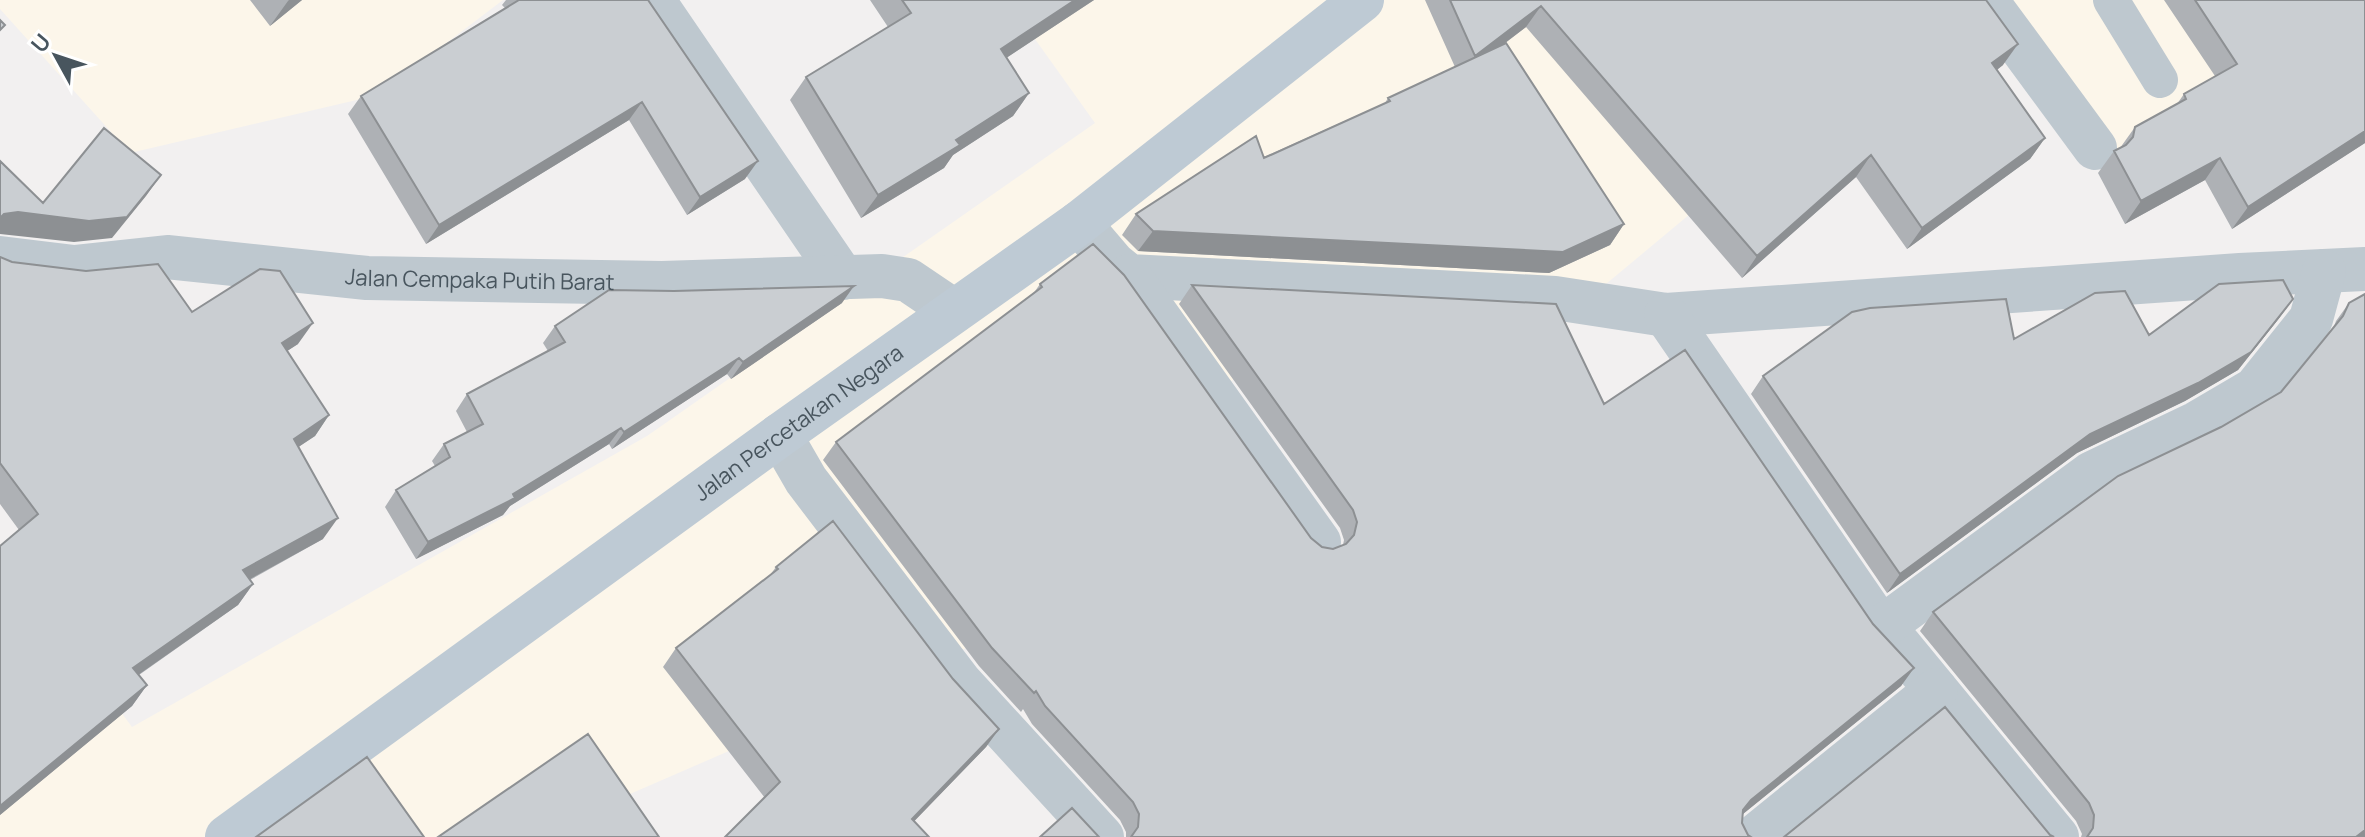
<svg xmlns="http://www.w3.org/2000/svg" width="2365" height="837" font-family="Manrope,sans-serif">
<style>
.commercial{fill:#fcf6ea}
.lines{fill:none;stroke-linecap:round;stroke-linejoin:round}
.lane{stroke:#bec8cf;stroke-width:36}
.street{stroke:#bec8cf;stroke-width:44}
.secondary{stroke:#becad4;stroke-width:44}
.wall{fill:#aeb1b5}
.shaded-wall{fill:#8d9093}
.building{fill:#caced2;stroke:#8d9093;stroke-width:2}
.labels{text-anchor:middle;stroke-width:6;stroke-linejoin:round;paint-order:stroke}
.street-label{font-size:22px;fill:#48555e;stroke:#fff}
</style>
<rect width="100%" height="100%" fill="#f2f0f0"/>
<!-- commercial -->
<path class="commercial" d="M 0,0 L 503,0 L 378,95 L 130,153 L 0,9 Z
M 1007,0 L 1947,0 L 1576,309 L 1360,286 L 1211,396 L 1286,509 L 531,837 L 0,837 L 0,550 L 132,727 L 647,436 L 1095,123 Z
M 1958,0 L 2365,0 L 2131,200 Z"/>
<g class="lines">
<!-- lane -->
<path class="lane" d="M 2111,0 L 2160,80"/>
<!-- street -->
<g class="street">
<path d="M 653,0 L 843,278"/>
<path d="M 1986,0 L 2095,148"/>
<path d="M 1079,223 L 1114,264 L 1129,276 L 1555,298 L 1666,315 L 2240,275 L 2365,269"/>
<path id="s1" d="M 0,258 L 74,267 L 167,257 L 367,278 L 662,283 L 882,276 L 908,280 L 954,311"/>
<path d="M 1129,276 L 1319,542"/>
<path d="M 1666,315 L 1881,628 L 1900,646 L 2057,837"/>
<path d="M 780,435 L 806,480 L 960,682 L 1102,837"/>
<path d="M 1881,628 L 2092,473 L 2197,423 L 2255,389 L 2311,319 L 2324,271"/>
<path d="M 1754,837 L 1936,690"/>
</g>
<!-- secondary -->
<path class="secondary" id="s2" d="M 227,837 L 780,435 L 1079,223 L 1362,0"/>
</g>
<!-- wall -->
<path class="wall" d="M 250,0 L 302,0 L 270,26 Z
M 506,0 L 648,0 L 745,179 L 687,215 L 629,120 L 426,244 L 348,114 L 361,96 L 505,8 L 502,5 Z
M 870,0 L 1094,0 L 1006,58 L 1029,93 L 1013,116 L 953,155 L 944,168 L 861,218 L 790,100 L 806,77 L 888,27 Z
M 1425,0 L 1986,0 L 2003,65 L 1997,70 L 2045,138 L 2030,159 L 1907,249 L 1856,177 L 1742,278 L 1526,27 L 1504,44 L 1624,224 L 1610,245 L 1549,273 L 1138,251 L 1122,235 L 1136,214 L 1385,103 L 1388,98 L 1455,67 Z
M 2164,0 L 2365,0 L 2365,143 L 2232,229 L 2205,180 L 2125,224 L 2098,173 L 2114,151 L 2120,148 L 2135,127 L 2177,104 L 2184,94 L 2215,76 Z
M 0,257 L 12,262 L 192,312 L 298,344 L 287,351 L 329,415 L 315,436 L 298,447 L 323,539 L 250,580 L 253,584 L 238,605 L 139,675 L 147,685 L 132,706 L 0,815 L 0,546 L 19,530 L 0,504 Z
M 1040,284 L 1311,538 L 1322,547 L 1333,549 L 1343,545 L 1344,540 L 1340,528 L 1179,304 L 1192,285 L 1604,404 L 1873,624 L 1914,668 L 1901,686 L 1743,814 L 1742,823 L 1748,835 L 1751,837 L 1126,837 L 1126,832 L 1120,820 L 1032,724 L 1023,709 L 1021,712 L 979,666 L 823,460 L 836,442 L 1033,294 Z
M 842,303 L 731,379 L 727,374 L 612,449 L 609,444 L 510,506 L 503,515 L 416,559 L 385,507 L 396,490 L 435,466 L 432,461 L 444,444 L 467,432 L 456,411 L 467,394 L 548,351 L 543,343 L 555,326 Z
M 2349,303 L 2365,837 L 2081,837 L 2082,834 L 2076,821 L 1920,631 L 1933,612 L 2221,427 L 2281,392 L 2333,329 L 2336,321 Z
M 2280,317 L 2238,370 L 2185,401 L 2077,453 L 1887,593 L 1751,394 L 1763,376 L 2014,339 L 2149,335 Z
M 776,567 L 953,679 L 999,729 L 986,747 L 914,821 L 765,798 L 663,667 L 676,648 L 770,575 Z"/>
<!-- shaded-wall -->
<path class="shaded-wall" d="M 289,0 L 302,0 L 270,26 L 288,1 Z
M 1075,0 L 1094,0 L 985,72 L 1001,49 Z
M 1541,6 L 1526,27 L 1460,77 L 1475,56 Z
M 2018,44 L 2003,65 L 1977,85 L 1992,63 Z
M 1029,93 L 1013,116 L 953,155 L 944,168 L 861,218 L 878,195 L 956,140 Z
M 642,102 L 629,120 L 426,244 L 439,225 Z
M 2365,131 L 2365,143 L 2232,229 L 2248,207 Z
M 2045,138 L 2030,159 L 1907,249 L 1922,228 Z
M 1871,155 L 1856,177 L 1742,278 L 1757,256 Z
M 2220,158 L 2205,180 L 2125,224 L 2141,201 Z
M 758,161 L 745,179 L 687,215 L 700,197 Z
M 161,175 L 146,196 L 112,238 L 74,242 L 0,234 L 0,218 L 4,214 L 18,212 Z
M 1624,224 L 1610,245 L 1549,273 L 1138,251 L 1153,231 Z
M 854,286 L 842,303 L 731,379 L 743,362 Z
M 2293,299 L 2280,317 L 2238,370 L 2185,401 L 2077,453 L 1887,593 L 1900,574 L 2090,434 Z
M 313,323 L 298,344 L 267,364 L 282,343 Z
M 739,358 L 727,374 L 612,449 L 624,432 Z
M 329,415 L 315,436 L 279,460 L 294,439 Z
M 621,428 L 609,444 L 510,506 L 503,515 L 416,559 L 428,542 L 513,494 Z
M 338,518 L 323,539 L 228,591 L 243,570 Z
M 253,584 L 238,605 L 118,689 L 133,668 Z
M 1914,668 L 1901,686 L 1738,818 L 1751,800 Z
M 147,685 L 132,706 L 0,815 L 0,806 Z
M 999,729 L 986,747 L 899,837 L 912,819 Z
M 2365,830 L 2365,837 L 2356,837 Z"/>
<!-- building -->
<path class="building" d="M 519,0 L 648,0 L 758,161 L 700,197 L 642,102 L 439,225 L 361,96 Z
M 902,0 L 1075,0 L 1001,49 L 1029,93 L 956,140 L 960,145 L 878,195 L 806,77 L 911,13 Z
M 1450,0 L 1986,0 L 2018,44 L 1992,63 L 2045,138 L 1922,228 L 1871,155 L 1757,256 L 1541,6 L 1475,56 Z
M 2195,0 L 2365,0 L 2365,131 L 2248,207 L 2220,158 L 2141,201 L 2114,151 L 2126,145 L 2133,137 L 2135,127 L 2186,99 L 2184,94 L 2237,64 Z
M 0,20 L 5,25 L 0,30 Z
M 1506,43 L 1624,224 L 1563,252 L 1153,231 L 1136,214 L 1256,136 L 1264,158 L 1390,101 L 1388,98 Z
M 104,128 L 161,175 L 127,217 L 89,221 L 18,212 L 4,214 L 0,218 L 0,161 L 43,203 Z
M 1093,244 L 1124,275 L 1311,538 L 1322,547 L 1333,549 L 1346,544 L 1354,535 L 1357,522 L 1353,510 L 1192,285 L 1556,304 L 1604,404 L 1685,350 L 1873,624 L 1914,668 L 1751,800 L 1743,810 L 1742,823 L 1748,835 L 1751,837 L 1131,837 L 1138,827 L 1139,814 L 1133,802 L 1045,706 L 1036,691 L 1034,693 L 992,648 L 836,442 L 1042,287 L 1040,284 Z
M 0,257 L 12,262 L 86,271 L 158,264 L 192,312 L 260,269 L 280,271 L 313,323 L 282,343 L 329,415 L 294,439 L 338,518 L 243,570 L 253,584 L 133,668 L 147,685 L 0,806 L 0,546 L 38,514 L 0,463 Z
M 2283,280 L 2293,299 L 2251,352 L 2198,383 L 2090,434 L 1900,574 L 1763,376 L 1852,312 L 1870,308 L 2006,299 L 2014,339 L 2095,293 L 2125,291 L 2149,335 L 2219,284 Z
M 854,286 L 743,362 L 739,358 L 624,432 L 621,428 L 513,494 L 515,498 L 428,542 L 396,490 L 450,457 L 444,444 L 483,424 L 467,394 L 565,342 L 555,326 L 609,290 L 674,291 Z
M 2365,294 L 2365,830 L 2356,837 L 2087,837 L 2093,828 L 2094,815 L 2089,803 L 1933,612 L 2118,476 L 2221,427 L 2281,392 L 2343,316 L 2349,303 Z
M 833,521 L 953,679 L 999,729 L 912,819 L 929,837 L 725,837 L 780,782 L 676,648 L 778,569 L 776,567 Z
M 1945,707 L 2050,835 L 2054,837 L 1784,837 Z
M 588,734 L 659,837 L 438,837 Z
M 367,757 L 424,837 L 256,837 Z
M 1072,808 L 1099,837 L 1040,837 Z"/>
<g class="labels">
<!-- street labels -->
<g class="street-label">
<text dy="8" stroke="none"><textPath href="#s1" startOffset="482">Jalan Cempaka Putih Barat</textPath></text>
<text dy="8" stroke="none"><textPath href="#s2" startOffset="706">Jalan Percetakan Negara</textPath></text>
</g>
</g>
<!-- north arrow -->
<g transform="translate(56 56) rotate(310)" stroke="#ffffff" stroke-width="6" paint-order="stroke">
<path d="M0-6L14 30L0 20L-14 30Z" fill="#48555e"/>
<text y="-12" font-size="22" font-weight="bold" text-anchor="middle" fill="#48555e">U</text>
</g>
</svg>
